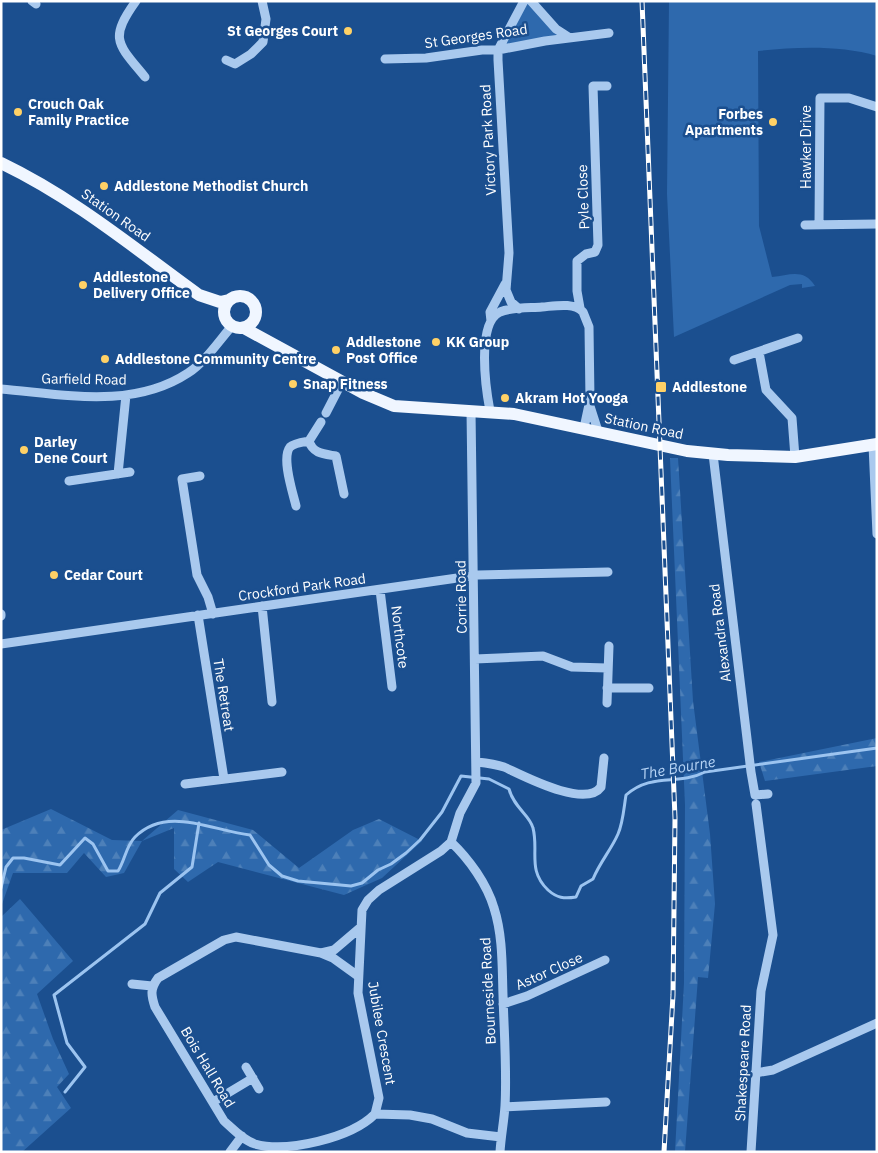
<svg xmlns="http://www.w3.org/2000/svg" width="878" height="1153" font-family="'IBM Plex Sans',sans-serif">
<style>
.green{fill:#2e69ad}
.forest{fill:url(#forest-firs)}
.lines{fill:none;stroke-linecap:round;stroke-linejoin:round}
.stream{stroke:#9cc4f0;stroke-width:3}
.minor{stroke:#a9c9ee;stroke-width:9}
.major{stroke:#f0f6ff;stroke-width:12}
.rail-casing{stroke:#fff;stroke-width:5}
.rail{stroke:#1b4f8f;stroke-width:3;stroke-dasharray:9;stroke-linecap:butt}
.poi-dot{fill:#ffd166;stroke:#1b4f8f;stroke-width:2}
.labels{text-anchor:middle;stroke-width:5;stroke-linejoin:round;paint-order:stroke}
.poi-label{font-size:14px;font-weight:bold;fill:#fff;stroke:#1b4f8f;text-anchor:start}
.street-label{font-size:14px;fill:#fff;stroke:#1b4f8f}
.water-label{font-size:15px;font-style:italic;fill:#b5d3f5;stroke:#1b4f8f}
</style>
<defs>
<pattern id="forest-firs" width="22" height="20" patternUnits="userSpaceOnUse" patternTransform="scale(1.25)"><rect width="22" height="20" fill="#2e69ad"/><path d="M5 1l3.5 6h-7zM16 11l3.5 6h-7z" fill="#4d80b9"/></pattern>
</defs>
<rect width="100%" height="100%" fill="#1b4f8f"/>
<!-- green -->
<path class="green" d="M 524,1 L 531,1 L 570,38 L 499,50 Z
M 669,1 L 877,1 L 877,56 C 840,45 795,47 758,51 L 759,226 L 772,277 C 790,275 804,268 815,286 L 802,288 L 802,284 L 790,285 L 674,337 L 667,194 Z"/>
<!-- forest -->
<path class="forest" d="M 670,458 L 678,458 L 693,701 L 710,834 L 715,904 L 708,978 L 698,977 L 685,1152 L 675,1152 L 684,983 L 685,805 Z
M 877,738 L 877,766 L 765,781 L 759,762 Z
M 51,809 L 112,840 L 142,841 L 178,810 L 253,830 L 299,868 L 353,830 L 379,819 L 422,841 L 382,878 L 344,895 L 218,862 L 188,882 L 174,869 L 174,828 L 142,841 L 124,873 L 106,877 L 84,853 L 67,873 L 13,873 L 1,907 L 1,830 Z
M 20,899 L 73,961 L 37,994 L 53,1039 L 69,1074 L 57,1087 L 71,1108 L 22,1152 L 1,1152 L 1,917 Z"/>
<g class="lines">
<!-- stream -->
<path class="stream" d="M 1,888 L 6,867 L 13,858 L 24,858 L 60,865 L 85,838 L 93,844 L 108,871 L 118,871 C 125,860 126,846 135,837 C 167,805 213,831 250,835 L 269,865 L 282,876 L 298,881 L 351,886 L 362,883 L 378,870 L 391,864 L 406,853 L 420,840 L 442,812 L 461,776 L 489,779 L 509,789 C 514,808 530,815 533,828 C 539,851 527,870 548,890 C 557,898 564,899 576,897 L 581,886 L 593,879 C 600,862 611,850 618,834 C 623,823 624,807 626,795 C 652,772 678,786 705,772 L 877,748
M 65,1092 L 85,1067 L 67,1043 L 54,995 L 145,924 L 160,893 L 192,867 L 199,823"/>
<!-- minor -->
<path class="minor" d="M 32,1 L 36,4
M 136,1 C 109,39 117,43 145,77
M 531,1 L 556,29 L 570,38
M 385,59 L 426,58 L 482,50 L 498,50 L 545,41 L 609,33
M 226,60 L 235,64 L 251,54 L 263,42 L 266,19 L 262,1
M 819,224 L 820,98 L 849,98 L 877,107
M 805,225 L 877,224
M 580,308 L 577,291 L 577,261 L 586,254 L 595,252 L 598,245 L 593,86 L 607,86
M 519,309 L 511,302 L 506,290 L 509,253 L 498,60 L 498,50 L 524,1
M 491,321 L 490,312 L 505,284
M 759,352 L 766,390 L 792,418 L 795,457
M 734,360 L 798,338
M 1,389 C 62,394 132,410 188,373 C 205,362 218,342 232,326
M 590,406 L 598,431
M 471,411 L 476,783 L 460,813 L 451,842 L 441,851 L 379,890 L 368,900 L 362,910 L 358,993 L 379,1098 L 375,1114 L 410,1115 L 432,1119 L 467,1133 L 501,1137
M 490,411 C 486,390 476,323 500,312 C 512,307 530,308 542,307 C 555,306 574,302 583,312 L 589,327 L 590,400 L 584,428
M 326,413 L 342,382
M 309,441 L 321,422
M 873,445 L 877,534
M 713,454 L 751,772 L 755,795 L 768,794
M 118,474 L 126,395
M 200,476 L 182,479 L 197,575 L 208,597 L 213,614
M 69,481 L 130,472
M 296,506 C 293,493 281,458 290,447 C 294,443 303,442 309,441 C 313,454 324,454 336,456 L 344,494
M 380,590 L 392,687
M 262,606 L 272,702
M 1,614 L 1,616
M 198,615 L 224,779
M 1,644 L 478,575 L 608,572
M 475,659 L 543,656 L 572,667 L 607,668
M 607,688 L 649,688
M 607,703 L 609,646
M 477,762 C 486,763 495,764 504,767 C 522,775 585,809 601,787 L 604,758
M 185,784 L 282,772
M 451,842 C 469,859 487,884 494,908 C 503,936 502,967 503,995 C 504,1032 507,1069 505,1106 C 504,1121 501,1136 500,1152
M 361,927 L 334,950 L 321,953 L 236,937 L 224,940 L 158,978 C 150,989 151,995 155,1007 L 224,1121 C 233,1129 243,1140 255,1144 C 287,1153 351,1138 375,1114
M 321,953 L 333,958 L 358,976
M 132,984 L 152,986
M 503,1004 L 527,996 L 605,960
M 246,1067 L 259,1089
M 755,1073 L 773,1070 L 877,1023
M 213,1102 L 253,1078
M 505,1107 L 606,1102
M 230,1152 L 242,1136
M 751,1152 L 761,991 L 773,935 L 756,804"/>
<!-- major -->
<path class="major" d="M 1,163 C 74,198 134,248 199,295 L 220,302 L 229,300
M224 312a16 16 0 1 1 32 0a16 16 0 1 1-32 0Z
M 244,328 L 363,393 L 394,406 L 514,414 L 687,451 L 728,455 L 795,457 L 877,444"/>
<defs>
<path id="rail" d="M 642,1 L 675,818 L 673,995 L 664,1152"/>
</defs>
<!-- rail casing -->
<use href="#rail" class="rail-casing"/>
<!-- rail -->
<use href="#rail" class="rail"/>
</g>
<!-- markers -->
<g class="poi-dot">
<circle cx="348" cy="31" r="5"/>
<circle cx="18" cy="112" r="5"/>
<circle cx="773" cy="122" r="5"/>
<circle cx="104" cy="186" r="5"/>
<circle cx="83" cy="285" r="5"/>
<circle cx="436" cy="342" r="5"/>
<circle cx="336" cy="350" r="5"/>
<circle cx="105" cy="359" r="5"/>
<circle cx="293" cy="384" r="5"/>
<rect x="655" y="381" width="12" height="12" rx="2.5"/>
<circle cx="505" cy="398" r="5"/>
<circle cx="24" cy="450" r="5"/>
<circle cx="54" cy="575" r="5"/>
</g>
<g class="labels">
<!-- poi labels -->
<g class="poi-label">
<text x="338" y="36" text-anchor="end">St Georges Court</text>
<text x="28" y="109">Crouch Oak<tspan x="28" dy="16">Family Practice</tspan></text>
<text x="763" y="119" text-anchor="end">Forbes<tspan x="763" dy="16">Apartments</tspan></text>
<text x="114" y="191">Addlestone Methodist Church</text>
<text x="93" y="282">Addlestone<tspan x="93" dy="16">Delivery Office</tspan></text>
<text x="346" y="347">Addlestone<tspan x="346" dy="16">Post Office</tspan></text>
<text x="446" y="347">KK Group</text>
<text x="115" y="364">Addlestone Community Centre</text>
<text x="303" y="389">Snap Fitness</text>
<text x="672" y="392">Addlestone</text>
<text x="515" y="403">Akram Hot Yooga</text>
<text x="34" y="447">Darley<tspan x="34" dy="16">Dene Court</tspan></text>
<text x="64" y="580">Cedar Court</text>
</g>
<!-- street labels -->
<g class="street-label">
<text transform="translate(476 36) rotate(-8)" y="5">St Georges Road</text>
<text transform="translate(488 140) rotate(-93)" y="5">Victory Park Road</text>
<text transform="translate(806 147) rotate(-90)" y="5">Hawker Drive</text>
<text transform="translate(583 197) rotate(-92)" y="5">Pyle Close</text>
<text transform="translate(116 215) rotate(35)" y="5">Station Road</text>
<text transform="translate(84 379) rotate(1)" y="5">Garfield Road</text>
<text transform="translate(644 426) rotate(12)" y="5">Station Road</text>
<text transform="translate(302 587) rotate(-8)" y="5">Crockford Park Road</text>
<text transform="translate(461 597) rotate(-91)" y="5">Corrie Road</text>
<text transform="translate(720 633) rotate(-97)" y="5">Alexandra Road</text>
<text transform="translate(400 637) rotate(83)" y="5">Northcote</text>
<text transform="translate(224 695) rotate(81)" y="5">The Retreat</text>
<text transform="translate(549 971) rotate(-24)" y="5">Astor Close</text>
<text transform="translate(488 991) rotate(-93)" y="5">Bourneside Road</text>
<text transform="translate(382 1033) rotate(80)" y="5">Jubilee Crescent</text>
<text transform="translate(743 1063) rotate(-87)" y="5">Shakespeare Road</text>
<text transform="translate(208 1067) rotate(59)" y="5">Bois Hall Road</text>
</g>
<!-- water labels -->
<g class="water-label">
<text transform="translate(678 768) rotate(-10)" y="5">The Bourne</text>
</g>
</g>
<!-- border -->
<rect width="878" height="1153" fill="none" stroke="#ffffff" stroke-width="5"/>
</svg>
